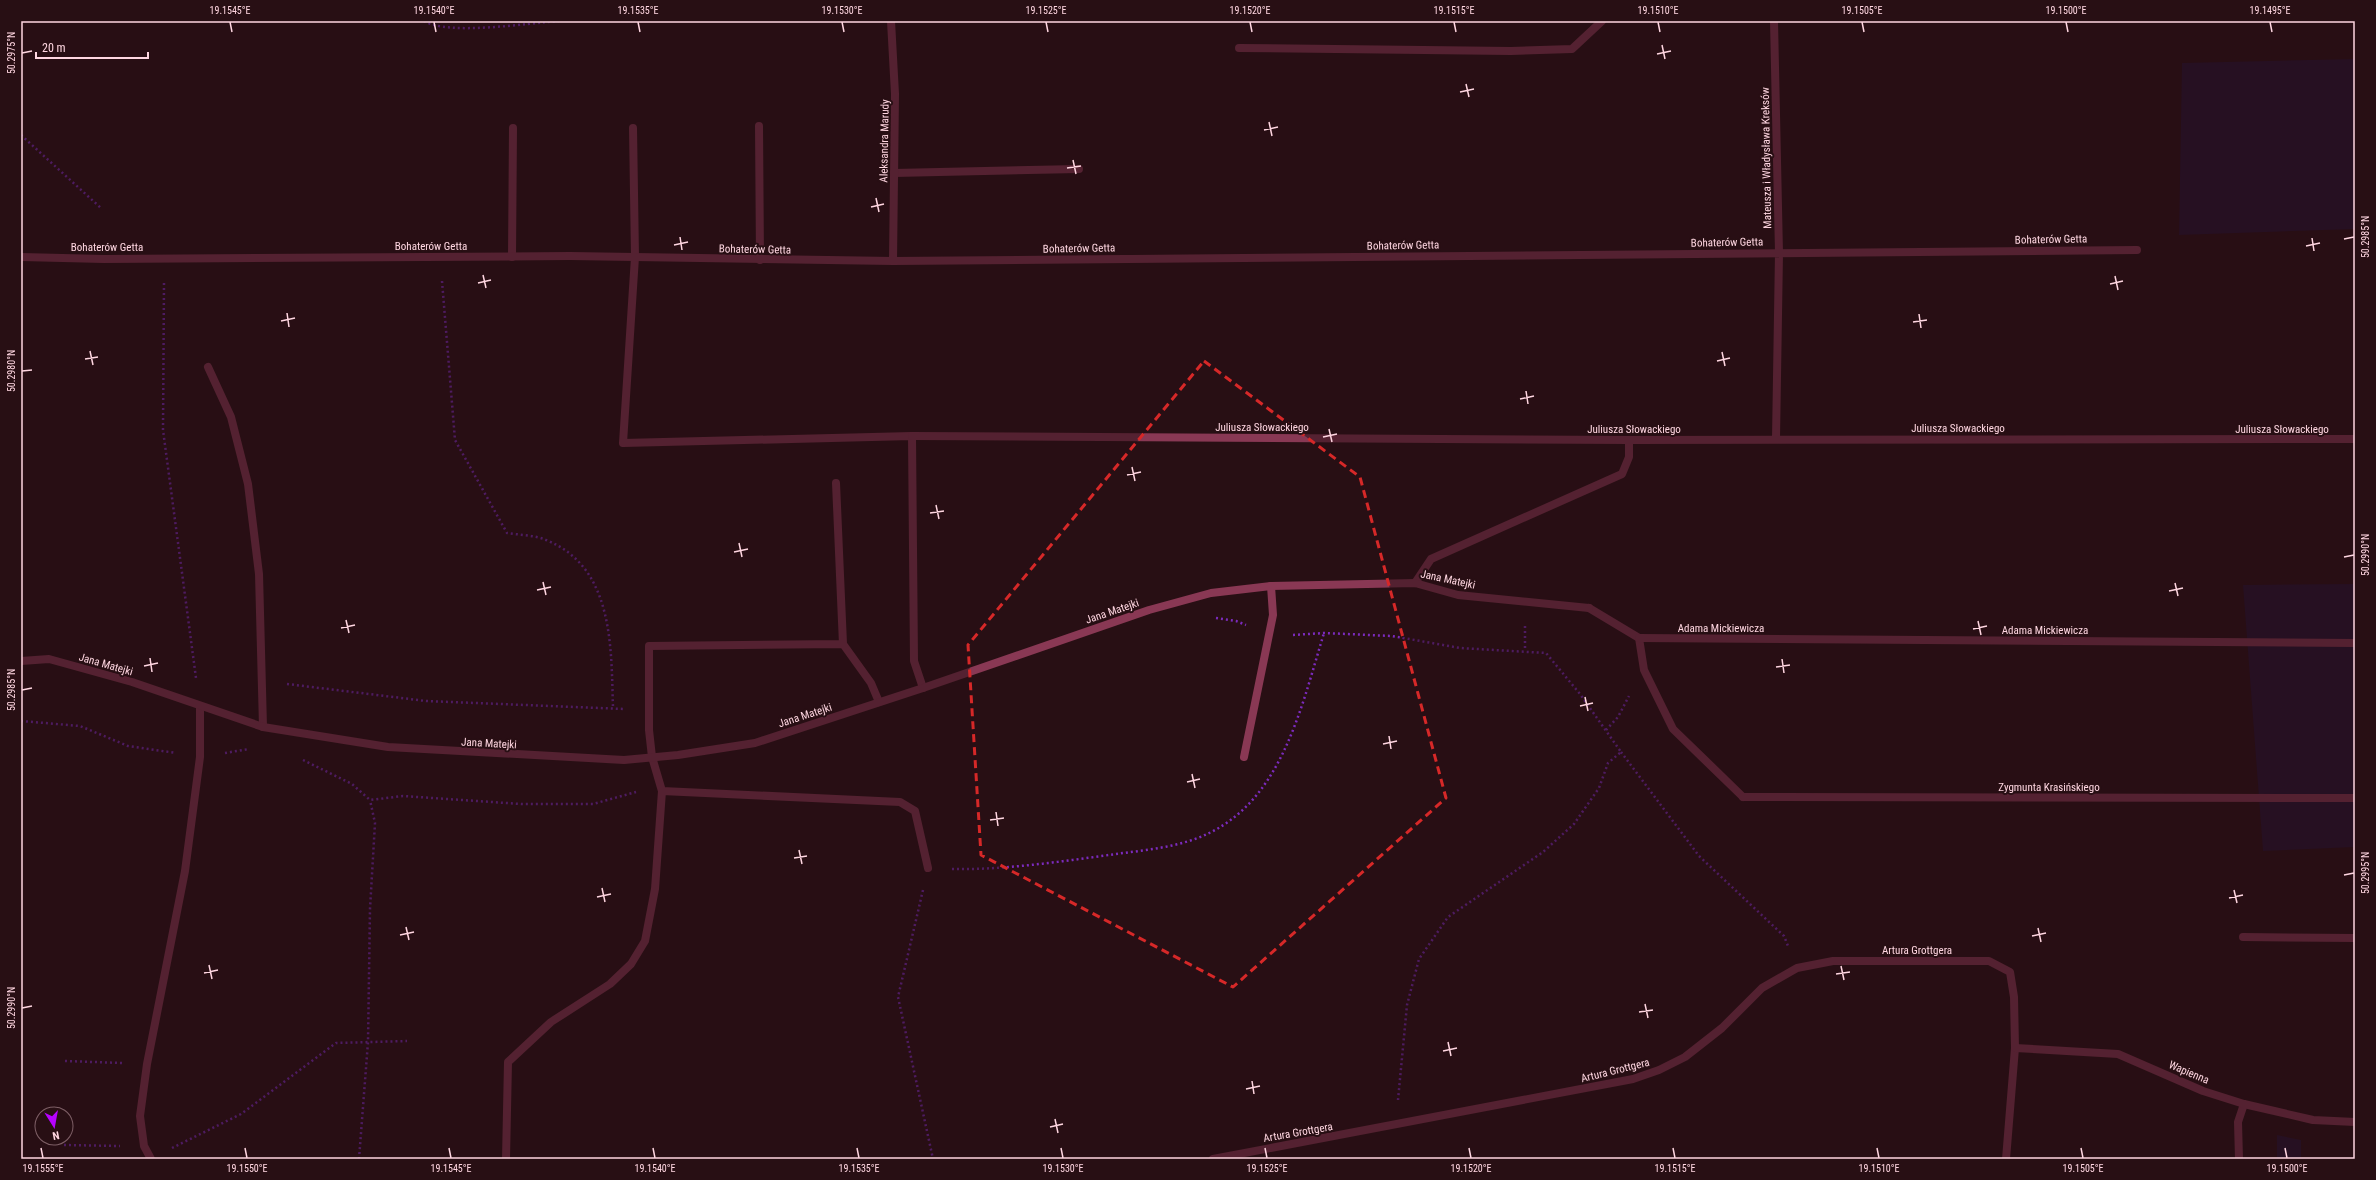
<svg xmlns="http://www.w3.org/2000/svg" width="2376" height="1180" font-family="'Roboto Condensed',sans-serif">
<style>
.grass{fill:#251233}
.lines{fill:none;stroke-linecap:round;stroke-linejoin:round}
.path{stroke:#7c2bbe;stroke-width:2.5;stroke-dasharray:2 3;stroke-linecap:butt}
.service{stroke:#893854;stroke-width:8}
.minor{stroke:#893854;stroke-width:8}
.marked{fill:none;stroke:#d62828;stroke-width:3;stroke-dasharray:8 5;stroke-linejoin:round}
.ticks{fill:none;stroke:#ffd6e1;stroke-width:1.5}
.labels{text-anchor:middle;stroke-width:4;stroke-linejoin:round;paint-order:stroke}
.street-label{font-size:11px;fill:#ffd6e1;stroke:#280f14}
.neatline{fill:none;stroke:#ffd6e1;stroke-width:1.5}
.ticks-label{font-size:10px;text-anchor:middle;fill:#ffd6e1}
</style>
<rect width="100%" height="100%" fill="#280f14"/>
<!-- grass -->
<path class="grass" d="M 2355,59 L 2355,229 L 2179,235 L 2182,63 Z
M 2355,584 L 2355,847 L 2263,851 L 2243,585 Z
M 2277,1135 L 2301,1140 L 2301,1159 L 2277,1159 Z"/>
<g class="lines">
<!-- path -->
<path class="path" d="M 424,21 C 449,36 528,23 559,21
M 21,135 L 102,209
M 442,281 L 455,440 L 507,533 C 519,535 535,535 546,540 C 614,567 611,647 613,708
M 164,283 L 163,430 L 196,678
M 1216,618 L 1236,621 L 1246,625
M 1525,626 L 1525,651
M 1293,635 L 1324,633 L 1392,636 L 1460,648 L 1546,653 L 1580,694 L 1621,752 L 1608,763 L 1599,788 L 1574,824 L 1543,852 L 1448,917 L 1419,959 L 1407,1005 L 1398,1100
M 287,684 L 426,701 L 624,709
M 21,721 L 80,726 L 128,746 L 176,753
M 1606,730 L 1618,717 L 1629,696
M 1621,752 L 1699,856 L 1784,936 L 1788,946
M 225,753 L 249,749
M 303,760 L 352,784 L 370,800 L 403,796 L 521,804 L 593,804 L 636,792
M 952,869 C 1004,870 1057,862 1109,855 C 1136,851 1165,849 1192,840 C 1280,811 1300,711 1324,633
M 923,890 L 898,997 L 933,1159
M 65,1061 L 122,1063
M 64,1145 L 120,1146
M 172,1148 L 241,1114 L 336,1043 L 407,1041
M 359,1159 L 368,1042 L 370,909 L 375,823 L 370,800"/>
<!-- service -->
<path class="service" d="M 1239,48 L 1511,51 L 1572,49 L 1602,21
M 759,126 L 760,260
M 633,128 L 635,257 L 623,443 L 912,436 L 914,661 L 923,688
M 894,173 L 1079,169
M 512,257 L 513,128
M 208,367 L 231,417 L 248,484 L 259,574 L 263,727
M 836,483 L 843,644
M 1415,583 L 1431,559 L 1622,474 L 1629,457 L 1629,440
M 1589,608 L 1639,638 L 1644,670 L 1673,729 L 1743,797
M 1244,757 L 1273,615 L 1271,586
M 662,791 L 900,802 L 915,811 L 928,868
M 151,1159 L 144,1146 L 140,1116 L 147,1064 L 185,871 L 200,757 L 200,706
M 506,1159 L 508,1062 L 551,1022 L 610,984 L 631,964 L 645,941 L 655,889 L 662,791 L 652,757 L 649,730 L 649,646 L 843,644 L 871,683 L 879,702
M 2006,1159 L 2015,1048
M 2239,1159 L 2238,1122 L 2244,1104"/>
<!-- minor -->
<path class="minor" d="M 891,21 L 895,94 L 893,261
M 1774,21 L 1779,253 L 1776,439
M 21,257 L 104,259 L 570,256 L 893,261 L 2137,250
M 912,436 L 1629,440 L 2355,439
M 1639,638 L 2355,643
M 21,661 L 49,659 L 132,682 L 263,727 L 388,747 L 624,760 L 678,755 L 755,743 L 923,688 L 1149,610 L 1211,593 L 1271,586 L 1415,583 L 1458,595 L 1589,608
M 1743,797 L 2355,798
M 2243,937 L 2355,938
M 1213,1159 L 1633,1079 L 1659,1070 L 1685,1057 L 1722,1028 L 1762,988 L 1797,968 L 1833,961 L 1989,961 L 2010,972 L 2014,997 L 2015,1048 L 2118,1054 L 2203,1091 L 2244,1104 L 2313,1120 L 2355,1122"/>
</g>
<!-- marked area -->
<path d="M0 0H2376V1180H0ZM 1204,361 L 1360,477 L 1446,798 L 1233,987 L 981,855 L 968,645 Z" fill="#280f14" fill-opacity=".55" fill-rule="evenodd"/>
<path class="marked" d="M 1204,361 L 1360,477 L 1446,798 L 1233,987 L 981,855 L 968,645 Z"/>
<!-- ticks -->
<path class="ticks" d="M 230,22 L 232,32M 434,22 L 436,32M 638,22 L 640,32M 842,22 L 844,32M 1046,22 L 1048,32M 1250,22 L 1252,32M 1454,22 L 1456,32M 1658,22 L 1660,32M 1862,22 L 1864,32M 2066,22 L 2068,32M 2270,22 L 2272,32M 1662,45 L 1665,59M 22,53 L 32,51M 1657,54 L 1671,51M 1466,84 L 1469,97M 1460,92 L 1474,89M 1269,122 L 1272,136M 1264,130 L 1278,127M 1073,160 L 1076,174M 1067,168 L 1081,166M 876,198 L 879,212M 871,207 L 884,204M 680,237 L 682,250M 2312,238 L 2314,251M 2344,239 L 2354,237M 674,245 L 688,242M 2306,246 L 2320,243M 483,275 L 486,288M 2115,276 L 2118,290M 478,283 L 491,280M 2110,284 L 2123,281M 287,313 L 289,327M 1919,314 L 1921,328M 281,321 L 295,318M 1913,322 L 1927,320M 90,351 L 93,365M 1722,352 L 1725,366M 85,359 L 98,357M 1717,361 L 1730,358M 22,371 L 32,370M 1526,391 L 1528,404M 1520,399 L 1534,396M 1329,429 L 1332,442M 1323,437 L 1337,434M 1132,467 L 1135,481M 1127,475 L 1141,472M 936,505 L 939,519M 930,513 L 944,511M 739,543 L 742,557M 734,552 L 748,549M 2344,557 L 2354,555M 543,582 L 546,595M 2175,583 L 2178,596M 537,590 L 551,587M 2169,591 L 2183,588M 346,620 L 349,633M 1978,621 L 1981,635M 341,628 L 355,625M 1973,629 L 1987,626M 150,658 L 152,672M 1782,659 L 1784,673M 144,666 L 158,663M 1776,667 L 1790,665M 22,690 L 32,688M 1585,697 L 1588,711M 1580,706 L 1593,703M 1389,736 L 1391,749M 1383,744 L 1397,741M 1192,774 L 1195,788M 1187,782 L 1200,779M 996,812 L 998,826M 990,820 L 1004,818M 799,850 L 802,864M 794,858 L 807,856M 2344,875 L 2354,873M 602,888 L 605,902M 2234,890 L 2237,903M 597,897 L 611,894M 2229,898 L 2243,895M 406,927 L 409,940M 2038,928 L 2041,942M 400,935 L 414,932M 2032,936 L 2046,933M 209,965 L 212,979M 1841,966 L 1844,980M 204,973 L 218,970M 1836,974 L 1850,972M 1645,1004 L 1648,1018M 22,1008 L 32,1006M 1639,1012 L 1653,1010M 1448,1042 L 1451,1056M 1443,1051 L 1457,1048M 1252,1081 L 1254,1094M 1246,1089 L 1260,1086M 1055,1119 L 1058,1133M 1050,1127 L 1063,1124M 41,1148 L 43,1158M 245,1148 L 247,1158M 449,1148 L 451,1158M 653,1148 L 655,1158M 857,1148 L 859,1158M 1061,1148 L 1063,1158M 1265,1148 L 1267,1158M 1469,1148 L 1471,1158M 1673,1148 L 1675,1158M 1877,1148 L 1879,1158M 2081,1148 L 2083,1158M 2285,1148 L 2287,1158"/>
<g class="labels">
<!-- street labels -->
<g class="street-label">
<text transform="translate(884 141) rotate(-89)" y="4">Aleksandra Marudy</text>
<text transform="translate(1766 158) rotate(-91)" y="4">Mateusza i Władysława Kreksów</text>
<text transform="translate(2051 239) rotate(-1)" y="4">Bohaterów Getta</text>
<text transform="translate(1727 242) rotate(-1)" y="4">Bohaterów Getta</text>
<text transform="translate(1403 245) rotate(-1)" y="4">Bohaterów Getta</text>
<text x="431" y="250">Bohaterów Getta</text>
<text x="107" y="251">Bohaterów Getta</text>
<text transform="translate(1079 248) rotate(-1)" y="4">Bohaterów Getta</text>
<text transform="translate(755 249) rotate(1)" y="4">Bohaterów Getta</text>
<text x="1262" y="431">Juliusza Słowackiego</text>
<text x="1958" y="432">Juliusza Słowackiego</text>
<text x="1634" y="433">Juliusza Słowackiego</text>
<text x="2282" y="433">Juliusza Słowackiego</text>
<text transform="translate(1448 579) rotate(12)" y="4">Jana Matejki</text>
<text transform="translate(1112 611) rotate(-19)" y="4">Jana Matejki</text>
<text x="1721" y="632">Adama Mickiewicza</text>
<text x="2045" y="634">Adama Mickiewicza</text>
<text transform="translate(106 664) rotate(16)" y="4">Jana Matejki</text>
<text transform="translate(805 715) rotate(-18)" y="4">Jana Matejki</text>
<text transform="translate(489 743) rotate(3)" y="4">Jana Matejki</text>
<text x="2049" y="791">Zygmunta Krasińskiego</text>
<text x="1917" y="954">Artura Grottgera</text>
<text transform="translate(1615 1070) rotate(-14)" y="4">Artura Grottgera</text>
<text transform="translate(2189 1072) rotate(23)" y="4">Wapienna</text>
<text transform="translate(1298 1132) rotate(-10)" y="4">Artura Grottgera</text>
</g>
</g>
<!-- border -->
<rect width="2376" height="1180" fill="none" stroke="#280f14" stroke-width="44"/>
<!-- north arrow -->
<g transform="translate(54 1126) rotate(169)"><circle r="19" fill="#280f14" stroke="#7e5f66"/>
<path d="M0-3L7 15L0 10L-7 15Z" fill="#b602ff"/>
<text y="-6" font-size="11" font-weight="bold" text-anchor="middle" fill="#ffd6e1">N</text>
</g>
<!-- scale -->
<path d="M36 52v6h112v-6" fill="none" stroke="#ffd6e1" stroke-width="2"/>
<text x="42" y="52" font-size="12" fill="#ffd6e1" stroke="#280f14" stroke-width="3" paint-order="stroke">20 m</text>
<rect x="22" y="22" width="2332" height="1136" class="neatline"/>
<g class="ticks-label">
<text x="230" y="14">19.1545°E</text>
<text x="434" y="14">19.1540°E</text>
<text x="638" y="14">19.1535°E</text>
<text x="842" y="14">19.1530°E</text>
<text x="1046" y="14">19.1525°E</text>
<text x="1250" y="14">19.1520°E</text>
<text x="1454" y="14">19.1515°E</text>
<text x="1658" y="14">19.1510°E</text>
<text x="1862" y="14">19.1505°E</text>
<text x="2066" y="14">19.1500°E</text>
<text x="2270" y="14">19.1495°E</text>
<text transform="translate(11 53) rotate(-90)" y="4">50.2975°N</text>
<text transform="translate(2365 237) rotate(-90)" y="4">50.2985°N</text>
<text transform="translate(11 371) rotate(-90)" y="4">50.2980°N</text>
<text transform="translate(2365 555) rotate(-90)" y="4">50.2990°N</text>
<text transform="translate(11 690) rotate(-90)" y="4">50.2985°N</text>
<text transform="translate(2365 873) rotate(-90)" y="4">50.2995°N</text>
<text transform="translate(11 1008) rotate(-90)" y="4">50.2990°N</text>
<text x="43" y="1172">19.1555°E</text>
<text x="247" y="1172">19.1550°E</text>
<text x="451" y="1172">19.1545°E</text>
<text x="655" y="1172">19.1540°E</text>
<text x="859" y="1172">19.1535°E</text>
<text x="1063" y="1172">19.1530°E</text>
<text x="1267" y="1172">19.1525°E</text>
<text x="1471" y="1172">19.1520°E</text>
<text x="1675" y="1172">19.1515°E</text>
<text x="1879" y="1172">19.1510°E</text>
<text x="2083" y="1172">19.1505°E</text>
<text x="2287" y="1172">19.1500°E</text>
</g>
</svg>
